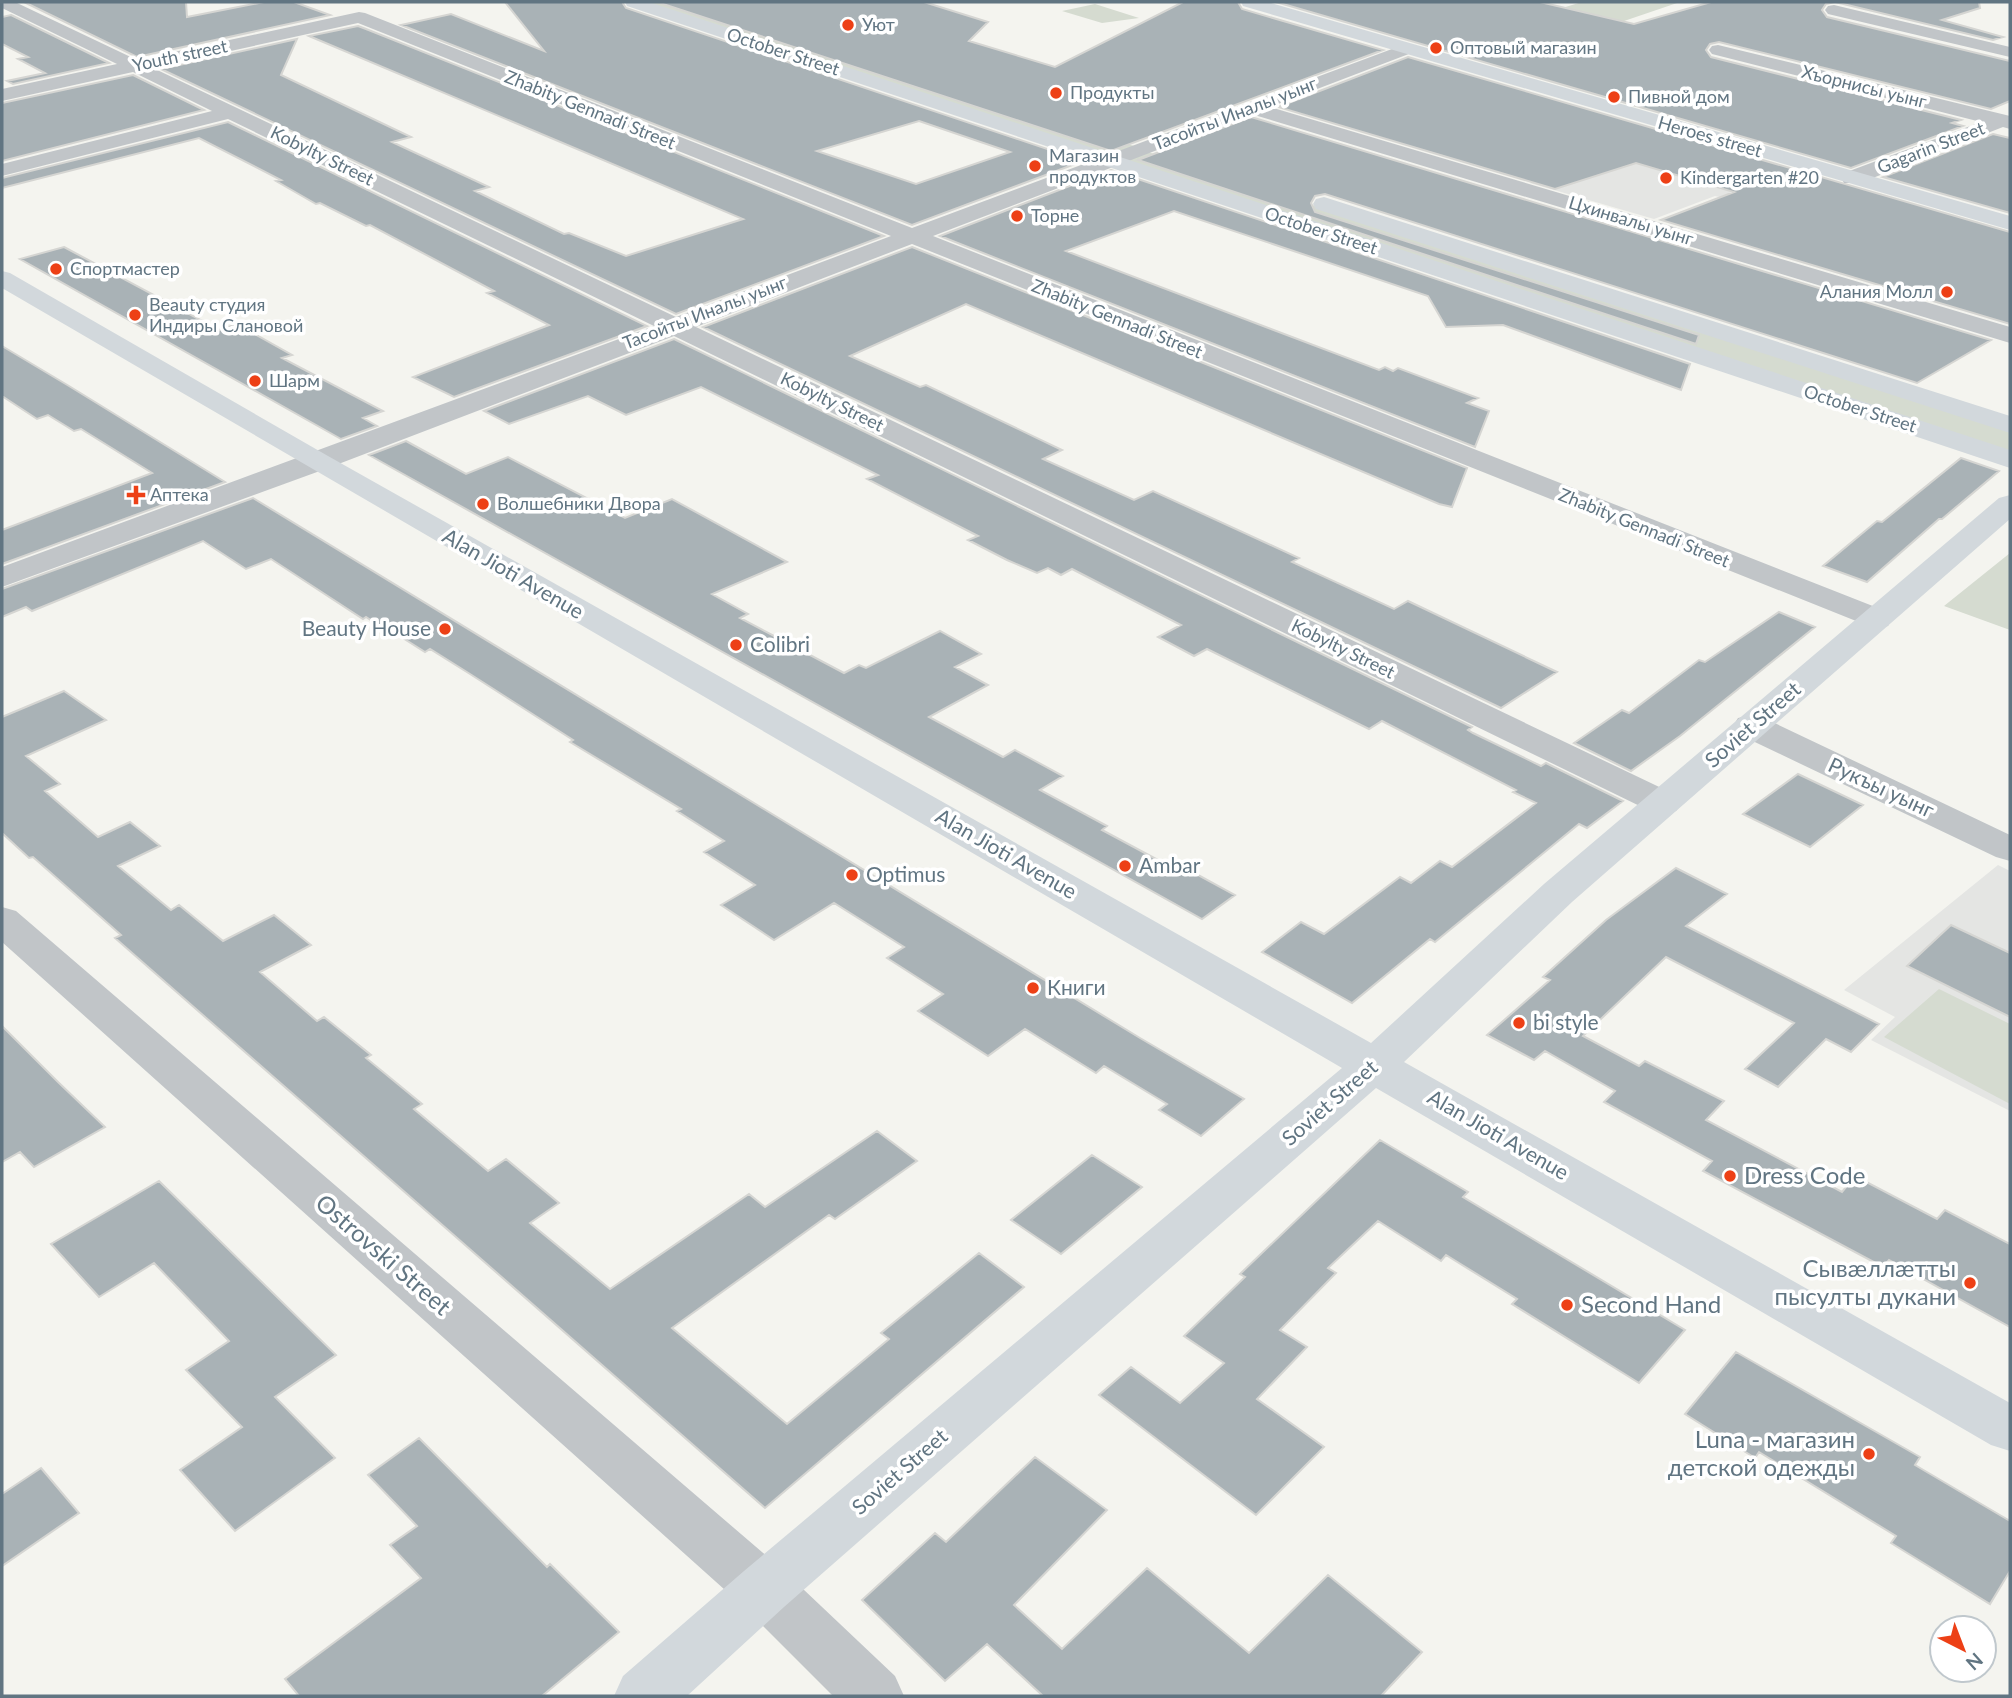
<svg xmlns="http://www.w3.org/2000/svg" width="2012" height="1698" font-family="Lato,sans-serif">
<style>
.built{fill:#e4e5e3}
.green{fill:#d5dbd0}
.building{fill:#a9b2b6;stroke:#d5d5d2;stroke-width:2;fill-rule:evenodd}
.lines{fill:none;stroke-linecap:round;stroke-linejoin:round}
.street{fill:#c1c5c8;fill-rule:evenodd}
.secondary{fill:#d2d8dc;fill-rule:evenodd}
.poi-dot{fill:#ed4016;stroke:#fff;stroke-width:2.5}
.labels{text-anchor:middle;stroke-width:7;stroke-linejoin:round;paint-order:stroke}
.far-poi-label{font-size:18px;fill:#617582;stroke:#fff;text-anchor:start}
.far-street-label{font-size:18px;fill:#617582;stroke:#fff}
.street-label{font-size:21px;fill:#617582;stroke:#fff}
.poi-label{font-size:21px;fill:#617582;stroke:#fff;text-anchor:start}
.near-poi-label{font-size:24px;fill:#617582;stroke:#fff;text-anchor:start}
.near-street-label{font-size:24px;fill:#617582;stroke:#fff}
</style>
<rect width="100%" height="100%" fill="#f4f4ef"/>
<!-- built -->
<path class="built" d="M 1649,139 L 1799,181 L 1742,202 L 1715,196 L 1654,219 L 1530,183 Z
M 1998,865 L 2010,871 L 2010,1111 L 1871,1040 L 1895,1017 L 1844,990 Z"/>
<!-- green -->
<path class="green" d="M 641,2 L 688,2 L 1134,146 L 1106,156 Z
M 1582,2 L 1680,2 L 1524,55 L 1463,38 Z
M 1095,4 L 1139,18 L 1102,23 L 1062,11 Z
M 1148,152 L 2010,430 L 2010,454 L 1123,162 Z
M 2010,553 L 2010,630 L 1944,606 Z
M 1939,989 L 2010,1024 L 2010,1104 L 1884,1037 Z"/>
<!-- building -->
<path class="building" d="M 24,2 L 186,2 L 187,17 L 264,2 L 294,2 L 330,15 L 137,57 Z
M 505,2 L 622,2 L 626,8 L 1083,161 L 912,225 L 401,25 L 451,14 L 544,51 ZM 919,121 L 1010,152 L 916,184 L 817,151 Z
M 657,2 L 924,2 L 988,22 L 969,41 L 1055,67 L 1183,2 L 1238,2 L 1242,9 L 1383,50 L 1111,151 Z
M 1276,2 L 1540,2 L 1634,24 L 1711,2 L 1979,2 L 1980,8 L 1942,20 L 2003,37 L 1993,40 L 1835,2 L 1826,4 L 1822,10 L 1827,17 L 2010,61 L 2010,101 L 1991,109 L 1719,42 L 1710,44 L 1706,50 L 1711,57 L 1961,120 L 1952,123 L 1963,126 L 1851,168 Z
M 11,15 L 109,63 L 13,84 L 7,81 L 45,73 L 18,59 L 28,57 L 2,44 L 2,17 Z
M 358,26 L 366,29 L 884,236 L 676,314 L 161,69 L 297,39 L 281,75 L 411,137 L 392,142 L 489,187 L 475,191 L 564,234 L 569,233 L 626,256 L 743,219 L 309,36 Z
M 1408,57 L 2010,232 L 2010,324 L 1661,220 L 1734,192 L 1636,163 L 1555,189 L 1278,107 Z
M 133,75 L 204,110 L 2,161 L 2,103 Z
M 1251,117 L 1991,340 L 1917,383 L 1325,194 L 1315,196 L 1311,203 L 1315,212 L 1699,335 L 1696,344 L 1138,160 Z
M 228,122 L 647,326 L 454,397 L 413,377 L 549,325 L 487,293 L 494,291 L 370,225 L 366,226 L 320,203 L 316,204 L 276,181 L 281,180 L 199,138 L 2,188 L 2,178 Z
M 1993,134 L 2010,138 L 2010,213 L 1883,177 Z
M 1111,170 L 1690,364 L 1681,390 L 1503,325 L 1446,327 L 1428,296 L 1174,211 L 1066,251 L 1379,370 L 1385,367 L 1393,371 L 1398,368 L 1478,398 L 1467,403 L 1489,411 L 1475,447 L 940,236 Z
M 64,247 L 219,330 L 237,324 L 292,355 L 282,358 L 383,411 L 363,418 L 377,426 L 341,439 L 20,259 Z
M 912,247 L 1467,468 L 1452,507 L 1439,504 L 966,304 L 850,356 L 920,387 L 926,385 L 1062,450 L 1043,459 L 1134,500 L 1153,491 L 1299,558 L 1292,562 L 1394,609 L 1408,601 L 1557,672 L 1501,708 L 703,327 Z
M 674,339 L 1472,727 L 1468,730 L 1473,733 L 1541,766 L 1546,763 L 1623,801 L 1587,828 L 1579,824 L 1435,942 L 1430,939 L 1352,1003 L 1262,952 L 1301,922 L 1324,934 L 1400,877 L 1411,883 L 1440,861 L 1452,867 L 1536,803 L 1513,792 L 1516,790 L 1382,721 L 1369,729 L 1207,649 L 1194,656 L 1158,637 L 1181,625 L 1072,569 L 1061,575 L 1048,568 L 1037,573 L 1007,560 L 968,540 L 978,536 L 867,479 L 878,475 L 701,387 L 626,415 L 588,396 L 509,424 L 484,411 Z
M 2,346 L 69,386 L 225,482 L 2,564 L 2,530 L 152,473 L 81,429 L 74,431 L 48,415 L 37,419 L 2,396 Z
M 406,441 L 466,474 L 508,457 L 625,518 L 672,499 L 787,562 L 712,594 L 748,614 L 740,618 L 844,673 L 859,665 L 866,668 L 940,631 L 981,654 L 955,667 L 988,685 L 929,717 L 1003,757 L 1015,750 L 1063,776 L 1040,790 L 1107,826 L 1102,830 L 1184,874 L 1189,870 L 1235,895 L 1202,919 L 369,455 Z
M 1961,458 L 1999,471 L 1942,519 L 1939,519 L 1867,582 L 1823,566 L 1877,521 L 1882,522 Z
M 253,498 L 1140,1038 L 1244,1099 L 1201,1136 L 1159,1110 L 1167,1104 L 1104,1066 L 1096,1073 L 1025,1029 L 988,1056 L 918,1011 L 943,994 L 887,958 L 904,947 L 834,903 L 774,940 L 721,905 L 755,885 L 704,852 L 724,841 L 677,811 L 681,809 L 570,742 L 573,740 L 470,674 L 430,649 L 425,652 L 387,628 L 384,629 L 366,617 L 363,619 L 271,559 L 246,569 L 203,541 L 32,611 L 26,607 L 2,617 L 2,589 Z
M 1779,612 L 1815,627 L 1680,736 L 1631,771 L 1574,743 L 1622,710 L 1629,713 L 1699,660 L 1705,662 Z
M 64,691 L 106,720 L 26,756 L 60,784 L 45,791 L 98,837 L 130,822 L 160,846 L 118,866 L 171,910 L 179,905 L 223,941 L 274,915 L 311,945 L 260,972 L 317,1021 L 324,1017 L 371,1055 L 366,1058 L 422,1104 L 414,1109 L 488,1171 L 506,1159 L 559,1203 L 530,1223 L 610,1289 L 749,1194 L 765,1207 L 877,1131 L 917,1161 L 835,1219 L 829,1215 L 672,1328 L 787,1424 L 889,1339 L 881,1333 L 979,1253 L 1024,1287 L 765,1508 L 115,938 L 121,935 L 33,857 L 29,858 L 2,833 L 2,717 Z
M 1798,774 L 1863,805 L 1810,847 L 1743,814 Z
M 1676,868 L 1727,894 L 1686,926 L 1879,1024 L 1851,1052 L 1826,1039 L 1778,1087 L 1745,1069 L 1794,1023 L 1666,957 L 1583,1036 L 1639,1066 L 1645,1061 L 1724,1101 L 1706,1120 L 1842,1192 L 1855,1176 L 1937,1219 L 1945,1210 L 2010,1244 L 2010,1327 L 1889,1260 L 1883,1267 L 1703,1171 L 1712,1161 L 1604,1102 L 1615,1091 L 1545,1051 L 1534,1060 L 1487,1035 L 1550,980 L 1543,977 L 1606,920 Z
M 1951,925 L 2010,953 L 2010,1017 L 1907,966 Z
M 2,1026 L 58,1082 L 105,1127 L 34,1167 L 20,1152 L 2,1162 Z
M 1380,1140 L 1468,1192 L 1463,1197 L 1685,1330 L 1639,1383 L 1512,1304 L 1517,1299 L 1446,1255 L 1441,1261 L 1378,1221 L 1328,1268 L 1336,1273 L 1280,1330 L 1307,1347 L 1257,1399 L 1324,1447 L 1256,1515 L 1099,1395 L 1131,1367 L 1180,1403 L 1224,1363 L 1184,1336 L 1245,1277 L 1240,1274 Z
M 1092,1155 L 1142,1187 L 1061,1254 L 1011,1220 Z
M 159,1181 L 336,1355 L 275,1397 L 335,1458 L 235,1531 L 180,1470 L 242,1427 L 186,1370 L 229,1341 L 154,1263 L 99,1297 L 51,1244 Z
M 1736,1352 L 1920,1457 L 1915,1465 L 2010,1521 L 2010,1571 L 1990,1604 L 1891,1543 L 1896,1536 L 1759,1452 L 1755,1458 L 1685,1414 Z
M 419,1438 L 547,1567 L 550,1564 L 619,1632 L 542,1696 L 299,1696 L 285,1679 L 421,1578 L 390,1545 L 417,1526 L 368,1475 Z
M 1035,1457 L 1107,1510 L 1014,1605 L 1062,1649 L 1147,1568 L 1249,1653 L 1328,1575 L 1422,1652 L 1381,1696 L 1043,1696 L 987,1644 L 945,1681 L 862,1600 L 935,1533 L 946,1542 Z
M 41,1468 L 79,1513 L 2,1566 L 2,1494 Z"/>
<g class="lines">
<!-- street -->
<path class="street" d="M 2,2 L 15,2 L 137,60 L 359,12 L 365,13 L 912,228 L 1408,43 L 1417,48 L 1414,52 L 1270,107 L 2010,327 L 2010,343 L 1251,114 L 933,236 L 1888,612 L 1892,619 L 1888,626 L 1876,629 L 912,244 L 696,327 L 1676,795 L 1682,803 L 1676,811 L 1663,814 L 1650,811 L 674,336 L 328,468 L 2,587 L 2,567 L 654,326 L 228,119 L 2,176 L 2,164 L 212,111 L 133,72 L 2,101 L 2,89 L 117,64 L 2,8 ZM 358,23 L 891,236 L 676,317 L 153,68 Z
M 1834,5 L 2010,47 L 2010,57 L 1828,14 L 1825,10 L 1828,6 Z
M 1718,45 L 2010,116 L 2010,129 L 2003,127 L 1860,183 L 1844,183 L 1841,178 L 1844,173 L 1981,122 L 1712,54 L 1709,50 L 1712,46 Z
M 1751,715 L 1764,718 L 2010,835 L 2010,861 L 1996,857 L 1738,734 L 1733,726 L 1738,718 Z
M 2,907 L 16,911 L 784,1571 L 895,1676 L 904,1696 L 833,1696 L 744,1607 L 2,942 Z"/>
<!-- secondary -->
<path class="secondary" d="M 625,2 L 649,2 L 2010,450 L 2010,468 L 627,6 Z
M 1241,2 L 1267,2 L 2010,216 L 2010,230 L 1243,6 Z
M 1324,197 L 2010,416 L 2010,433 L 1316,209 L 1313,204 L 1316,199 Z
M 2,271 L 10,273 L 328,456 L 1371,1043 L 1544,884 L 1999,498 L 2010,495 L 2010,519 L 1572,902 L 1404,1062 L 2010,1403 L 2010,1451 L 1991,1445 L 1376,1088 L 784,1607 L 687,1696 L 614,1696 L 623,1676 L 744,1571 L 1342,1068 L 2,288 Z"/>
</g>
<!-- markers -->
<g class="poi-dot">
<circle cx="848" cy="25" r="7"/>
<circle cx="1436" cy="48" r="7"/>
<circle cx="1056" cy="93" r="7"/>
<circle cx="1614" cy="97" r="7"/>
<circle cx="1035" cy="166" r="7"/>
<circle cx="1666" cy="178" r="7"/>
<circle cx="1017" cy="216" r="7"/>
<circle cx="56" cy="269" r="7"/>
<circle cx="1947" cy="292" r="7"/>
<circle cx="135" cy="315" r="7"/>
<circle cx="255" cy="381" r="7"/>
<path d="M132.5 484.5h7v7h7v7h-7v7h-7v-7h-7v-7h7z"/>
<circle cx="483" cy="504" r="7"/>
<circle cx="445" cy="629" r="7"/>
<circle cx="736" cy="645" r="7"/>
<circle cx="1125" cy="866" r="7"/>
<circle cx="852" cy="875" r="7"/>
<circle cx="1033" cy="988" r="7"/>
<circle cx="1519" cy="1023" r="7"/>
<circle cx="1730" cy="1176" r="7"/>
<circle cx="1970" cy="1283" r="7"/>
<circle cx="1567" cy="1305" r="7"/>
<circle cx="1869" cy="1454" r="7"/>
</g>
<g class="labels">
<!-- far-poi labels -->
<g class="far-poi-label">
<text x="862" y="31">Уют</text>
<text x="1450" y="54">Оптовый магазин</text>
<text x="1070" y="99">Продукты</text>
<text x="1628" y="103">Пивной дом</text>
<text x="1049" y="162">Магазин<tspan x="1049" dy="21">продуктов</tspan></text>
<text x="1680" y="184">Kindergarten #20</text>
<text x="1031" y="222">Торне</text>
<text x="70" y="275">Спортмастер</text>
<text x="1933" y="298" text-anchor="end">Алания Молл</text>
<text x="149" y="311">Beauty студия<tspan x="149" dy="21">Индиры Слановой</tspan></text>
<text x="269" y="387">Шарм</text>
<text x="150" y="501">Аптека</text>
<text x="497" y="510">Волшебники Двора</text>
</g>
<!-- far-street labels -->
<g class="far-street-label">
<text transform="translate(783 52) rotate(18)" y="6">October Street</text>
<text transform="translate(180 56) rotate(-12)" y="6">Youth street</text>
<text transform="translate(1864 87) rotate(14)" y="6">Хъорнисы уынг</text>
<text transform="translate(590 110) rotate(22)" y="6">Zhabity Gennadi Street</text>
<text transform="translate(1235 114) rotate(-21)" y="6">Тасойты Иналы уынг</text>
<text transform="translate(1710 137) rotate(16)" y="6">Heroes street</text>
<text transform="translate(1931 148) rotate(-21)" y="6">Gagarin Street</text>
<text transform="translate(322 156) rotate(26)" y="6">Kobylty Street</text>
<text transform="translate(1631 221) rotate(17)" y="6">Цхинвалы уынг</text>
<text transform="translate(1321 231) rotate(18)" y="6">October Street</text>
<text transform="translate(705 313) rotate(-21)" y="6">Тасойты Иналы уынг</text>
<text transform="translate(1117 319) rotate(22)" y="6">Zhabity Gennadi Street</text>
<text transform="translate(832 402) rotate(26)" y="6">Kobylty Street</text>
<text transform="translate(1860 409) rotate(18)" y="6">October Street</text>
<text transform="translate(1644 528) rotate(22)" y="6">Zhabity Gennadi Street</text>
<text transform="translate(1343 649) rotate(26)" y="6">Kobylty Street</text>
</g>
<!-- street labels -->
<g class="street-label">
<text transform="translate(513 574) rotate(30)" y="7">Alan Jioti Avenue</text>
<text transform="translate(1753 725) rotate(-41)" y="7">Soviet Street</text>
<text transform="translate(1881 788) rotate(25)" y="7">Рукъы уынг</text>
<text transform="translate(1006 854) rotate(30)" y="7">Alan Jioti Avenue</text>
<text transform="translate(1330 1103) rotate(-41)" y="7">Soviet Street</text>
<text transform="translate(1498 1135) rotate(30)" y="7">Alan Jioti Avenue</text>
<text transform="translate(900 1472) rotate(-41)" y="7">Soviet Street</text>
</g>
<!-- poi labels -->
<g class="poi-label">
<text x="431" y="636" text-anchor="end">Beauty House</text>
<text x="750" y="652">Colibri</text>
<text x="1139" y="873">Ambar</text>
<text x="866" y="882">Optimus</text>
<text x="1047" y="995">Книги</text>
<text x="1533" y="1030">bi style</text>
</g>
<!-- near-poi labels -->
<g class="near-poi-label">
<text x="1744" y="1184">Dress Code</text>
<text x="1956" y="1277" text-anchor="end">Сывæллæтты<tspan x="1956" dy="28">пысулты дукани</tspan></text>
<text x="1581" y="1313">Second Hand</text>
<text x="1855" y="1448" text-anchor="end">Luna - магазин<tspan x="1855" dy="28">детской одежды</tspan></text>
</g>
<!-- near-street labels -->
<g class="near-street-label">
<text transform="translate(383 1255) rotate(41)" y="8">Ostrovski Street</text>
</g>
</g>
<!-- border -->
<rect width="2012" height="1698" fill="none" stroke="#617582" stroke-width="7"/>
<!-- north arrow -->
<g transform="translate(1963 1649) rotate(138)"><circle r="33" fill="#ffffff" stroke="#c0c8cd" stroke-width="2"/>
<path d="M0-5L12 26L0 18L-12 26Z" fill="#ed4016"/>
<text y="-10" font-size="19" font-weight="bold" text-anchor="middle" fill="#617582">N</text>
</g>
</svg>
